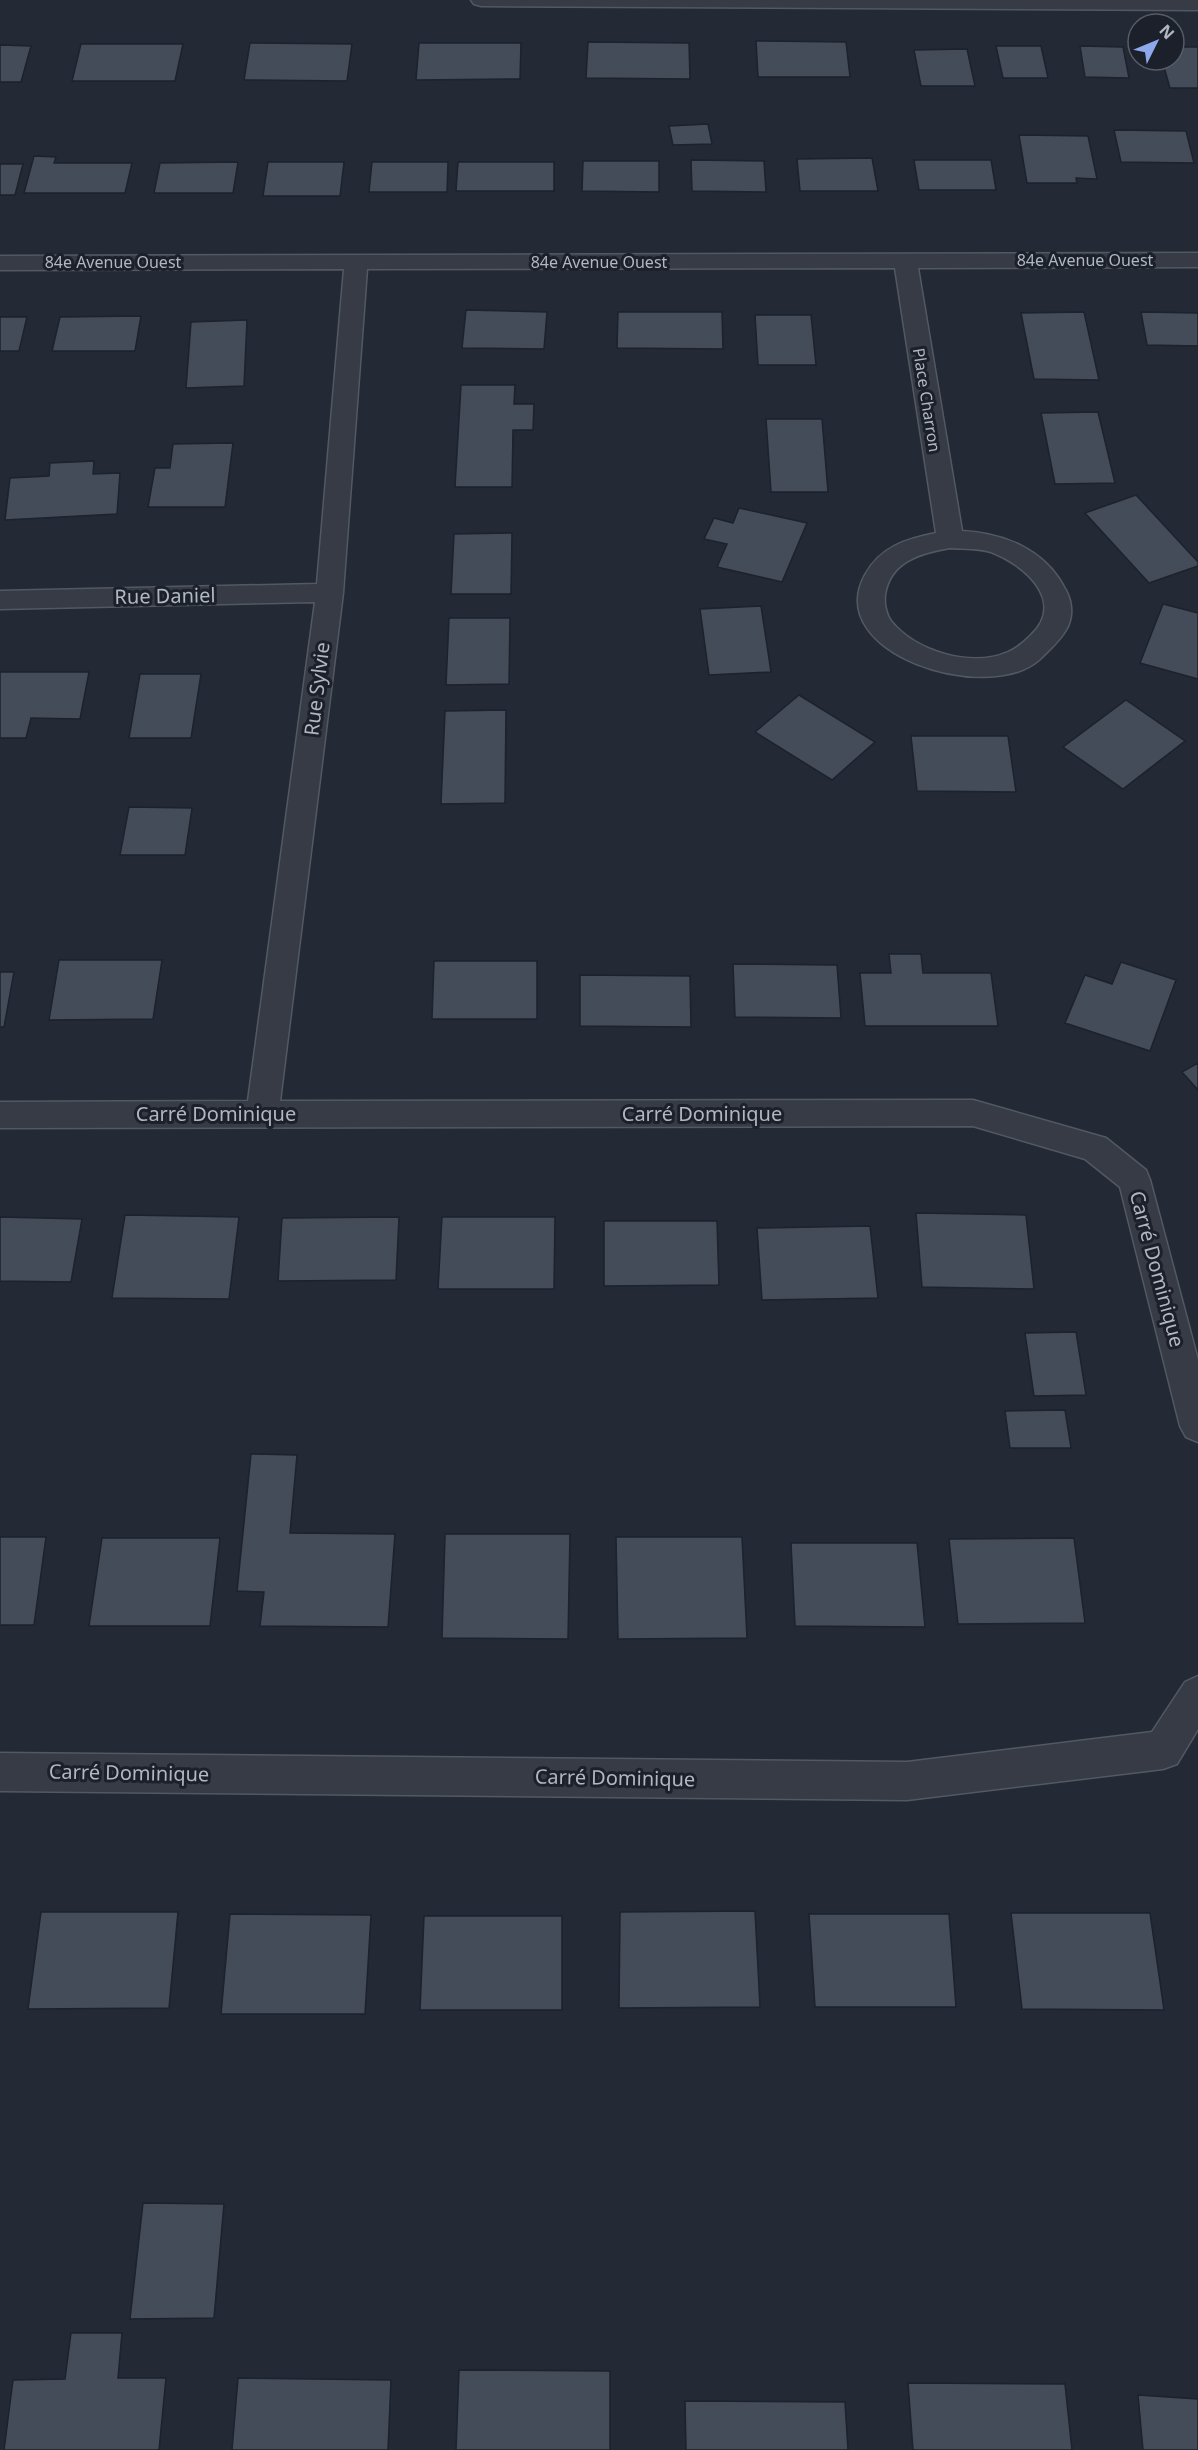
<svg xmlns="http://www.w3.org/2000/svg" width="1198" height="2450" font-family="'Noto Sans',sans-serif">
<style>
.building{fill:#444c59;stroke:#1d222c;stroke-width:1.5}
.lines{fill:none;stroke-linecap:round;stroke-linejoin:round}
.street-casing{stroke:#535963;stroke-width:3}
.street{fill:#363b46;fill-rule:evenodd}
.labels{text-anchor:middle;stroke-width:6;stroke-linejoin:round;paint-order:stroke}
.far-street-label{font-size:16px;fill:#b0b6c2;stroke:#1b202a}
.street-label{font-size:20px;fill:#b0b6c2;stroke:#1b202a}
</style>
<rect width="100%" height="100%" fill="#232935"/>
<!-- building -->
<path class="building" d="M 756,41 L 846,42 L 850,77 L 758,77 Z
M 588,42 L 689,43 L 690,79 L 586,78 Z
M 250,43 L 352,44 L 347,81 L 244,80 Z
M 419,43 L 521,43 L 520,79 L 416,80 Z
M 81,44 L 183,44 L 175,81 L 72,81 Z
M 0,45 L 31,46 L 21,82 L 0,82 Z
M 996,46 L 1041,46 L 1048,78 L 1003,78 Z
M 1080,46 L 1123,47 L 1129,78 L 1085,77 Z
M 1174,47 L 1198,47 L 1198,88 L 1170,88 L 1162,60 L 1174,60 Z
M 967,49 L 975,86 L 921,86 L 914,50 Z
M 708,124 L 712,144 L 673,145 L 669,126 Z
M 1114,130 L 1186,131 L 1194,163 L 1121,162 Z
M 1019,135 L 1088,136 L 1097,179 L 1076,178 L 1077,183 L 1027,183 Z
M 34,156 L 56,157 L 54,163 L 132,163 L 125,193 L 24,193 Z
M 872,158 L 878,191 L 800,191 L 797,159 Z
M 691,160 L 764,161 L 766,192 L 692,191 Z
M 914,160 L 991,160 L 996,190 L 919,190 Z
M 583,161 L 659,161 L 659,192 L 582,191 Z
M 238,162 L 233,193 L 154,193 L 160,163 Z
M 268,162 L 344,162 L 340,196 L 263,196 Z
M 372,162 L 448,162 L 447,192 L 369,192 Z
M 458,162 L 554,162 L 554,191 L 456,191 Z
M 0,164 L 23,164 L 15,195 L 0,195 Z
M 466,310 L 547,312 L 544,349 L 462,348 Z
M 618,312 L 722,312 L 723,349 L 617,348 Z
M 1084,312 L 1099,380 L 1034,379 L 1021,313 Z
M 1141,312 L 1198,313 L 1198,346 L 1147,345 Z
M 755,315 L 811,315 L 816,365 L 758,365 Z
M 141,316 L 135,351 L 52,351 L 60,317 Z
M 0,317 L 27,317 L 19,351 L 0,351 Z
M 247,320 L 244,386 L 186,388 L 191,322 Z
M 461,385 L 515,385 L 514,404 L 534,404 L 533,430 L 513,430 L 512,487 L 455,487 Z
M 1098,412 L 1115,483 L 1055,484 L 1041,413 Z
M 766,419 L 822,419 L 828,492 L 771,492 Z
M 233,443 L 225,507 L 148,507 L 155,468 L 170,468 L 173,444 Z
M 94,461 L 93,474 L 120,473 L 117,514 L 5,520 L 10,478 L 49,476 L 50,463 Z
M 1136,495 L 1198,562 L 1198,566 L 1149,583 L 1085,513 Z
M 739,508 L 807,523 L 782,582 L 717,567 L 727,544 L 704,539 L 714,518 L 733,523 Z
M 512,533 L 511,594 L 451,594 L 454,534 Z
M 1163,604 L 1198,613 L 1198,679 L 1140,663 Z
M 761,606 L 771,672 L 709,675 L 700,609 Z
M 449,618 L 510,618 L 509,684 L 446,685 Z
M 0,672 L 89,672 L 80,719 L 31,718 L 26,738 L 0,738 Z
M 140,674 L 201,674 L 191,738 L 129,738 Z
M 799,695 L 875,742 L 832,780 L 755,732 Z
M 1126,700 L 1185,741 L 1123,789 L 1063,747 Z
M 506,710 L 505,803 L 441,804 L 445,711 Z
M 911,736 L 1008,736 L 1016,792 L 917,791 Z
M 129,807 L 192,808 L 185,855 L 120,855 Z
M 889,954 L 921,954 L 923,973 L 991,973 L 998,1026 L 865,1026 L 860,973 L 891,973 Z
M 59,960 L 162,960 L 153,1019 L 49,1020 Z
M 434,961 L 537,961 L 537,1019 L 432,1019 Z
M 1121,962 L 1176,980 L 1150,1051 L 1065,1023 L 1085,975 L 1112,984 Z
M 733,964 L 837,965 L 841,1018 L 735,1017 Z
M 0,972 L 14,972 L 4,1027 L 0,1027 Z
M 580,975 L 690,976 L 691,1027 L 580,1026 Z
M 1198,1063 L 1198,1090 L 1182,1072 Z
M 916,1213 L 1026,1215 L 1034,1289 L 922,1287 Z
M 125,1215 L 239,1217 L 229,1299 L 112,1298 Z
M 0,1217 L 82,1219 L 71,1282 L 0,1281 Z
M 399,1217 L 396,1280 L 278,1281 L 282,1218 Z
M 442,1217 L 555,1217 L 554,1289 L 438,1289 Z
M 604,1221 L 717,1221 L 719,1285 L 604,1286 Z
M 870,1226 L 878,1298 L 762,1300 L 757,1228 Z
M 1076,1332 L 1086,1395 L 1034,1396 L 1025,1333 Z
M 1065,1410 L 1071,1448 L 1010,1448 L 1005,1411 Z
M 251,1454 L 297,1455 L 290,1533 L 395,1534 L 388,1627 L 260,1626 L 264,1592 L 237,1591 Z
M 445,1534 L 570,1534 L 568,1639 L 442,1638 Z
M 0,1537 L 46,1537 L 34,1625 L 0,1625 Z
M 616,1537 L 742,1537 L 747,1638 L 618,1639 Z
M 102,1538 L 220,1538 L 210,1626 L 89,1626 Z
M 1074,1538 L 1085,1623 L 958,1624 L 949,1539 Z
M 791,1543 L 917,1543 L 925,1627 L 795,1626 Z
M 755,1911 L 760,2007 L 619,2008 L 620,1912 Z
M 41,1912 L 178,1912 L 169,2008 L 28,2009 Z
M 1011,1913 L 1150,1913 L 1164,2010 L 1022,2009 Z
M 230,1914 L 371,1915 L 365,2014 L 221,2014 Z
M 809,1914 L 949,1914 L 956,2007 L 815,2007 Z
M 424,1916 L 562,1916 L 562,2010 L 420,2010 Z
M 143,2203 L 224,2204 L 214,2318 L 130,2319 Z
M 71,2333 L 122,2333 L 118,2378 L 166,2378 L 159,2450 L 4,2450 L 13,2380 L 65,2379 Z
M 459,2370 L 610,2371 L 610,2450 L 456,2450 Z
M 238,2378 L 391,2380 L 388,2450 L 232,2450 Z
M 908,2383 L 1065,2384 L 1072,2450 L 913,2450 Z
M 1138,2395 L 1198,2399 L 1198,2450 L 1143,2450 Z
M 685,2401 L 845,2402 L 848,2450 L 686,2450 Z"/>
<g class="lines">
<defs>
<path id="street" d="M 471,0 L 1198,0 L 1198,10 L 481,6 L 474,4 Z
M 1198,253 L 1198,267 L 918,268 L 962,531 C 1003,533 1044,549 1064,587 C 1071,598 1074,613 1068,626 C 1062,639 1049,650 1039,660 C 988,705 822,654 865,575 C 880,547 906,539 936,533 L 895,268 L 367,269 L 343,593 L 280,1101 L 973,1100 L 1106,1138 L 1146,1170 L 1150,1180 L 1198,1360 L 1198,1442 L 1186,1437 L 1180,1426 L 1120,1187 L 1085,1159 L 973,1126 L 0,1128 L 0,1102 L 248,1101 L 315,602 L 0,609 L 0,591 L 317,584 L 344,269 L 0,270 L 0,256 ZM 950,548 C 963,549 978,548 991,552 C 1025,565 1067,602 1030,636 C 1023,643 1017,648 1008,652 C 972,668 916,652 891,621 C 886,614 884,603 885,595 C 890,561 921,553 950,548 Z
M 1198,1676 L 1198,1729 L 1177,1764 L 1163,1769 L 907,1800 L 0,1791 L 0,1753 L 907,1762 L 1152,1732 L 1185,1682 Z"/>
</defs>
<!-- street casing -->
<use href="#street" class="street-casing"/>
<!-- street -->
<use href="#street" class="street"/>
</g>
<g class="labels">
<!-- far-street labels -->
<g class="far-street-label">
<text x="1085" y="266">84e Avenue Ouest</text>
<text x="113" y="268">84e Avenue Ouest</text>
<text x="599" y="268">84e Avenue Ouest</text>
<text transform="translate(927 400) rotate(81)" y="6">Place Charron</text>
</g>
<!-- street labels -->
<g class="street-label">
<text transform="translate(165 596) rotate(-1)" y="7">Rue Daniel</text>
<text transform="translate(317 689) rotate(-83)" y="7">Rue Sylvie</text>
<text x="216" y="1121">Carré Dominique</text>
<text x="702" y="1121">Carré Dominique</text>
<text transform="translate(1157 1269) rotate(75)" y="7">Carré Dominique</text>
<text transform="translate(129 1773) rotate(1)" y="7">Carré Dominique</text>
<text transform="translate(615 1778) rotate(1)" y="7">Carré Dominique</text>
</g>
</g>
<!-- north arrow -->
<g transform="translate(1156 42) rotate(47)"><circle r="28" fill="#1b202a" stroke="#575c67" stroke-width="1.5"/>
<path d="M0-4.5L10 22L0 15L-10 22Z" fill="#8da9eb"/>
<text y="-9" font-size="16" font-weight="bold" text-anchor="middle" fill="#b0b6c2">N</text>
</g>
</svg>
